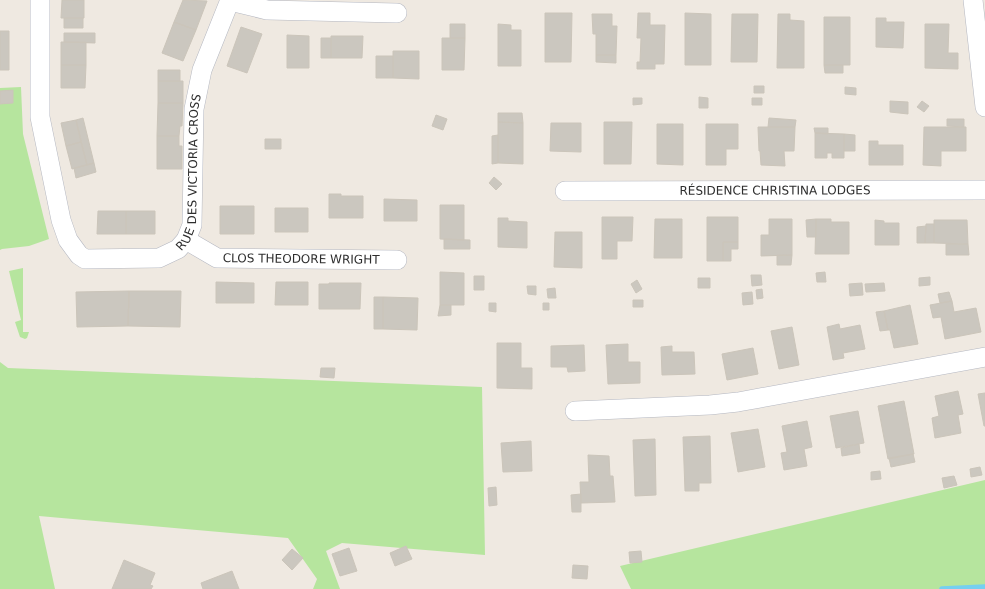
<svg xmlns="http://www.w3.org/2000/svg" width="985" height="589" font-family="'DejaVu Sans',sans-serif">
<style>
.green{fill:#b6e59e}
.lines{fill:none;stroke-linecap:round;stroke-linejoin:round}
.stream{stroke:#75cff0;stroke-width:5.5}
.building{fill:#cbc7bf;stroke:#cbc5ba}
.street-casing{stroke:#b4b7c1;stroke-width:20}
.street{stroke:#fff;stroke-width:19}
.labels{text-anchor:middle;stroke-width:3;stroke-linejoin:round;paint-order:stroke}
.street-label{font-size:12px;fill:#2e2e2e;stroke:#fff}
</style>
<rect width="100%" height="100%" fill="#efe9e1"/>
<!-- green -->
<path class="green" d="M 21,87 L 23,134 L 49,239 L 29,246 L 2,249 L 0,250 L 0,88 Z
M 23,268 L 23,332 L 29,332 L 27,338 L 25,339 L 20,337 L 15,322 L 21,320 L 9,271 Z
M 0,362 L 8,368 L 482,387 L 485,555 L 342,543 L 326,551 L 340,589 L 313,589 L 317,579 L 288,538 L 39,516 L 55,589 L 0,589 Z
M 985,480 L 985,589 L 631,589 L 620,566 Z"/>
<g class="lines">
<!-- stream -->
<path class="stream" d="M 942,589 L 985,587"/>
</g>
<!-- building -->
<path class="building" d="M 62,0 L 84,0 L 84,18 L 61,18 Z
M 183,0 L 207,1 L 196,30 L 174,22 Z
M 545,13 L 572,13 L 571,62 L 545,62 Z
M 638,13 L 650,13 L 650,25 L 665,25 L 664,64 L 655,64 L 655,69 L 637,69 L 637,62 L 640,62 L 641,38 L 637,38 Z
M 685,13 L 711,14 L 711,65 L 685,65 Z
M 592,14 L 612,14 L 612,26 L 617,26 L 616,55 L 596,55 L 596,34 L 593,34 Z
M 732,14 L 758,14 L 757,62 L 731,62 Z
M 778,14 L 790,14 L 790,20 L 804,21 L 804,68 L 777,68 Z
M 824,17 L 850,17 L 850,65 L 824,65 Z
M 64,18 L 83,18 L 83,28 L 64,28 Z
M 876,18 L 886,18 L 886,22 L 904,22 L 903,48 L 876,47 Z
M 174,22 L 196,30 L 183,61 L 162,53 Z
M 450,24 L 465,24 L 465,38 L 450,38 Z
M 498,24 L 511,25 L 511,30 L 521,30 L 521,66 L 498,66 Z
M 925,24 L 949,24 L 948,53 L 958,53 L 958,69 L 925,68 Z
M 241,27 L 262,34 L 247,73 L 227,66 Z
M 0,31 L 9,31 L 9,70 L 0,70 Z
M 64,33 L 95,33 L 95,43 L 64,42 Z
M 287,35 L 309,36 L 309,68 L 287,68 Z
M 331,36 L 363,36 L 362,58 L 331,58 Z
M 321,38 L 331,38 L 331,58 L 321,58 Z
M 442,38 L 465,38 L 464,70 L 442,70 Z
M 61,42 L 86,42 L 86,65 L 61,65 Z
M 393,51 L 419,51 L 419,79 L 393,78 Z
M 596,55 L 616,55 L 616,63 L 596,62 Z
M 376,56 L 393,56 L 393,78 L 376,78 Z
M 61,65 L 86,65 L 85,88 L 61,88 Z
M 824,65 L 843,65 L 843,73 L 825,73 Z
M 158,70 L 180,70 L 180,81 L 158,81 Z
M 158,81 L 183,81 L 183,103 L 158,103 Z
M 754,86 L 764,86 L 764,93 L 754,93 Z
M 845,87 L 856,88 L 856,95 L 845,94 Z
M 13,90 L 13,103 L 0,104 L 0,91 Z
M 699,97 L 708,98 L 708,108 L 699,108 Z
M 633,98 L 642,98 L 642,104 L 633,105 Z
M 752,98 L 762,98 L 762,105 L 752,105 Z
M 890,101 L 908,102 L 908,114 L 890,112 Z
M 922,101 L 929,106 L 924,112 L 917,107 Z
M 158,103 L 183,103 L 182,126 L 180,126 L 179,136 L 157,136 Z
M 498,113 L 522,113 L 523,123 L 498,122 Z
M 436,115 L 447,119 L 443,130 L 432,126 Z
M 83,118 L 94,163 L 87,165 L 76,120 Z
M 769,118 L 796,120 L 795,127 L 768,127 Z
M 947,119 L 964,119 L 964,127 L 947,126 Z
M 76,120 L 81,142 L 66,146 L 61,123 Z
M 498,122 L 523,123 L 523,164 L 498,163 Z
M 604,122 L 632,122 L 631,164 L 604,164 Z
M 551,123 L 581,123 L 581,152 L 550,151 Z
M 657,124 L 683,124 L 683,165 L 657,164 Z
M 706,124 L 738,124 L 738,149 L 726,149 L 726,165 L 706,165 Z
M 758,127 L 795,127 L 794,151 L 784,151 L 785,166 L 761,165 L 760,151 L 759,151 Z
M 924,127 L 966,127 L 966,151 L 941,151 L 941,166 L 923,165 Z
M 814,128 L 828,128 L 828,134 L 815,133 Z
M 815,133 L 844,134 L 844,158 L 832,158 L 832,153 L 827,153 L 827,158 L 815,158 Z
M 844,134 L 855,135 L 855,151 L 844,151 Z
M 498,135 L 498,163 L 492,164 L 492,136 Z
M 157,136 L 179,136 L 179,146 L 182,146 L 182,169 L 157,169 Z
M 265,139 L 281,139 L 281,149 L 265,149 Z
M 869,141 L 878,141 L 878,145 L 903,145 L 903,165 L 869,165 Z
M 81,142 L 87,165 L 72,169 L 66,146 Z
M 94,163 L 96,172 L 76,178 L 74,168 Z
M 494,177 L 502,184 L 496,190 L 489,183 Z
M 329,194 L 341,194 L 341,196 L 363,196 L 363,218 L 329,218 Z
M 384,199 L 417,200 L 417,221 L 384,221 Z
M 440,205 L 464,205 L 464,240 L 440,239 Z
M 220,206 L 254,206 L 254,234 L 220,234 Z
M 275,208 L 308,208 L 308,232 L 275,232 Z
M 98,211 L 126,211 L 126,234 L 97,234 Z
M 126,211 L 155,211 L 155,234 L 126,234 Z
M 602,217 L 633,217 L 632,241 L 617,241 L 617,259 L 602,259 Z
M 707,217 L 738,217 L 738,242 L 723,242 L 723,261 L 707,261 Z
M 498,218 L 508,218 L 508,221 L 527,222 L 527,248 L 498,247 Z
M 655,219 L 682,219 L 682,258 L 654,258 Z
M 769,219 L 792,219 L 792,255 L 761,256 L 761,235 L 769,235 Z
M 816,219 L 831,219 L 831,222 L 849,222 L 849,254 L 815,254 Z
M 816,219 L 816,237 L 807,237 L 806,220 Z
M 875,220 L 884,221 L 884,223 L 899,223 L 899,245 L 875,245 Z
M 934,220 L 967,220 L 968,244 L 934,243 Z
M 926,224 L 934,224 L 934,243 L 925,243 Z
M 926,226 L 925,243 L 917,243 L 917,227 Z
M 555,232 L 582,232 L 582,268 L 554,267 Z
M 444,239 L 470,240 L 470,249 L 444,249 Z
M 723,242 L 738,242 L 738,249 L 731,249 L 731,261 L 723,261 Z
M 946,244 L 968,244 L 969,255 L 946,255 Z
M 777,255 L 792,255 L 791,265 L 777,265 Z
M 440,272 L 464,273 L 464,305 L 440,305 Z
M 825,272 L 826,282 L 817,282 L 816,273 Z
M 751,275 L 761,275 L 762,285 L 752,286 Z
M 474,276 L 484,276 L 484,290 L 474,290 Z
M 930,277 L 930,285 L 919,286 L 919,278 Z
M 698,278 L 710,278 L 710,288 L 698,288 Z
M 637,280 L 642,289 L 636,293 L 631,284 Z
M 216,282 L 254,283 L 254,303 L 216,303 Z
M 276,282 L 308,282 L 308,305 L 275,305 Z
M 329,283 L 361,283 L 360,309 L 319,309 L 319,284 L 329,284 Z
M 862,283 L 863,295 L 850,296 L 849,284 Z
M 884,283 L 885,291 L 866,292 L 865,284 Z
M 527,286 L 536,286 L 536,295 L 528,294 Z
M 555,288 L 556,298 L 548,298 L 547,289 Z
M 762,289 L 763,298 L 757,299 L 756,290 Z
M 129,291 L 128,326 L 77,327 L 76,292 Z
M 129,291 L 181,291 L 180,327 L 128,326 Z
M 752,292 L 753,304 L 743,305 L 742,293 Z
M 949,292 L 952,301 L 940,303 L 938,294 Z
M 374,297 L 383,297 L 383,329 L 374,329 Z
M 383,297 L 418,298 L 417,330 L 383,329 Z
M 633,300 L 643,300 L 643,307 L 633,307 Z
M 952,301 L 954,312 L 976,308 L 981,332 L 945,339 L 941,317 L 933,318 L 930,305 Z
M 489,303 L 496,303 L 496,312 L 489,311 Z
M 543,303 L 549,303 L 549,310 L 543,310 Z
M 440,305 L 451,305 L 451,315 L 438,316 Z
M 910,305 L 918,344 L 894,348 L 890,330 L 888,330 L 884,311 Z
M 884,311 L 888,330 L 880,331 L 876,312 Z
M 839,324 L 840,329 L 860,325 L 865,349 L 843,353 L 844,358 L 833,360 L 827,327 Z
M 792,327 L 799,365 L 779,369 L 771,331 Z
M 497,343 L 521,343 L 521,368 L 532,368 L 532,389 L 497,388 Z
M 628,344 L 628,362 L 640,362 L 640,383 L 608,384 L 606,345 Z
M 584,345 L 585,371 L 568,372 L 567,367 L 551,367 L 551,346 Z
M 672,346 L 672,352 L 694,352 L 695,374 L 662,375 L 661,347 Z
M 753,348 L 758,374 L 727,380 L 722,354 Z
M 321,368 L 335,368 L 334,378 L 320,377 Z
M 958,391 L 963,414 L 958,415 L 961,433 L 935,438 L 932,418 L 939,416 L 935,396 Z
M 985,393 L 985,426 L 984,426 L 978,394 Z
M 904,401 L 914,454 L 888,459 L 878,406 Z
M 858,411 L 864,443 L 836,448 L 830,416 Z
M 807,421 L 812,447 L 804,449 L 807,466 L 784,470 L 781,453 L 787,452 L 782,426 Z
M 758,429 L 765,467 L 738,472 L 731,433 Z
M 710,436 L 711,483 L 699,483 L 699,491 L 685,491 L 683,437 Z
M 655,439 L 656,495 L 635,496 L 633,440 Z
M 531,441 L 532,471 L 503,472 L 501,443 Z
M 859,444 L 860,453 L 842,456 L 841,448 Z
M 913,454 L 915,462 L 891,467 L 889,458 Z
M 588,455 L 609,456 L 610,476 L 613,476 L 615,502 L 581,503 L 580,482 L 589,482 Z
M 980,467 L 982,475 L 971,477 L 970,469 Z
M 880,471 L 881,479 L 871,480 L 871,472 Z
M 954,476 L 957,485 L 944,488 L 942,478 Z
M 496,487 L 497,505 L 489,506 L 488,488 Z
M 581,494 L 581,512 L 572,512 L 571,495 Z
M 406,546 L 412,559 L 395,566 L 390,553 Z
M 349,548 L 357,571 L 340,576 L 332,554 Z
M 292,549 L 303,558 L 292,570 L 282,560 Z
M 641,551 L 642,562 L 630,563 L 629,552 Z
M 124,560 L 155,573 L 150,585 L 153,586 L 151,589 L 112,589 Z
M 573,565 L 588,566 L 587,579 L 572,578 Z
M 232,571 L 239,589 L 203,589 L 201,583 Z"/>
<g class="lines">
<defs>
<g id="street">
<path id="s1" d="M 40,0 L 40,117 L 61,220 L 68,240 L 79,255 L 85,259 L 159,258 L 178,249 L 186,240 L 192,225 L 194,109 L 202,70 L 230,0"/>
<path d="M 973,0 L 985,107"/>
<path d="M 230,1 L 267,10 L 397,13"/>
<path id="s2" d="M 565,191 L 985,190"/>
<path id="s3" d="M 186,240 L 217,258 L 397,260"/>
<path d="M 575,411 L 710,405 L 738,402 L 985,357"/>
</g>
</defs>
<!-- street casing -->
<use href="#street" class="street-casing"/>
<!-- street -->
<use href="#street" class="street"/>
</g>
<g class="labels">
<!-- street labels -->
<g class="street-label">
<text dy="4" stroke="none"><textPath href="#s1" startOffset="444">RUE DES VICTORIA CROSS</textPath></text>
<text dy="4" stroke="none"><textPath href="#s2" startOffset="210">RÉSIDENCE CHRISTINA LODGES</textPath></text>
<text dy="4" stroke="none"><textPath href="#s3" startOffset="120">CLOS THEODORE WRIGHT</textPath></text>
</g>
</g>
</svg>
